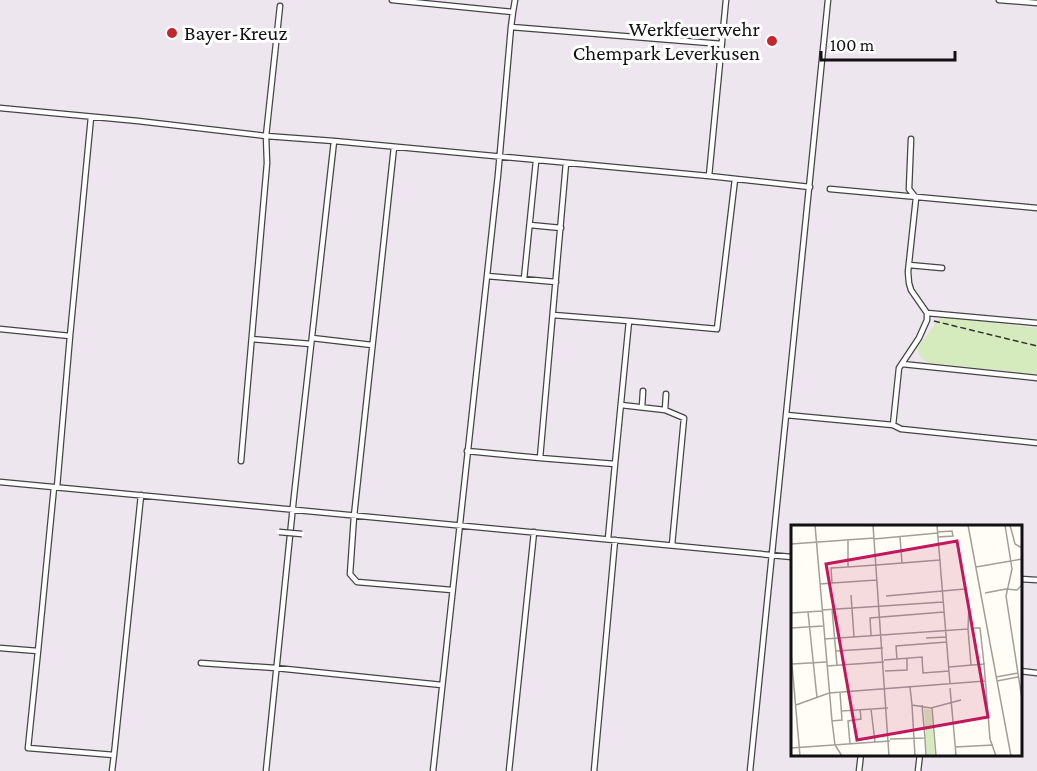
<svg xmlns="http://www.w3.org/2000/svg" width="1037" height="771" font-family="'Crimson Pro',serif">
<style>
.industrial{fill:#eee6ef;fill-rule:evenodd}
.green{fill:#d5ebbd}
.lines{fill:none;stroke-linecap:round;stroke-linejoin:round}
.service-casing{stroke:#444;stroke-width:7}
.path{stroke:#333;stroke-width:1.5;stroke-dasharray:6 3;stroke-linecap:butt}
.service{stroke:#fff;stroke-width:4.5}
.service-bridge-casing{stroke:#444;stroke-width:7;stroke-linecap:butt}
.service-bridge{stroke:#fff;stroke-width:4.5}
.poi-dot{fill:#c4262e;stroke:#fff;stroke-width:2}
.labels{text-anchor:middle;stroke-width:6;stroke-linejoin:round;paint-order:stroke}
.poi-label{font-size:21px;fill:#111;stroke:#fff;text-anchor:end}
.inset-road{fill:none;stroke:#a09f9a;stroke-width:1.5}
.view{fill:#c2185b;fill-opacity:0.15;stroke:#c2185b;stroke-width:3}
.inset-edge{fill:none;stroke:#111;stroke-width:3}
</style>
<rect width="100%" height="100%" fill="#fffdf5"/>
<!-- industrial -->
<path class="industrial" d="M 0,0 L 1037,0 L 1037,771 L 0,771 ZM 792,526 L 1020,526 L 1020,754 L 792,754 Z"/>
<!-- green -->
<path class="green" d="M 945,317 L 1037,328 L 1037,374 L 929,363 C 921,360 918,355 918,347 L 938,320 L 940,318 Z"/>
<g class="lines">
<defs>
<path id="service" d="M 392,0 L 513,12 L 511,27
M 999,0 L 1037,3
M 513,12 L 515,0
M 0,108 L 138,121 L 266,136 L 334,141 L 709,176 L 810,187
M 394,147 L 354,516 L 350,574 L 357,582 L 452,590
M 566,163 L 540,458 L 615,464 L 608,539
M 709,176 L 726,0
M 830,189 L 1037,208
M 530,225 L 561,228
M 909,265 L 942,268
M 487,276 L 556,282
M 524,279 L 536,161
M 927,313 L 1037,323
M 553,315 L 629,321
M 0,329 L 70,336 L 57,487
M 70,336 L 91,117
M 312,338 L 372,345
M 252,339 L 311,344
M 902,364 L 1037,378
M 621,405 L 665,410 L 684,418 L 672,545
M 642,407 L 643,391
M 665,410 L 666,394
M 786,415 L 893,425 L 899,368 L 919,338 L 927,320 L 927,313 L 911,290 L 909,283 L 908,272 L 916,198 L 909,189 L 911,139
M 893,425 L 901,429 L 1037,443
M 467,451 L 540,458
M 241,461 L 267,163 L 266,136 L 280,6
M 615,464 L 629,321 L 717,329 L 735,179
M 0,482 L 792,557
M 1020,579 L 1037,580
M 0,648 L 38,651 L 54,487
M 38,651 L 28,748 L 114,755 L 112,771
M 201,663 L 276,668 L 442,685
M 1020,671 L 1037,673
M 114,755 L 141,495
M 266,771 L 294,496 L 334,141
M 433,771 L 498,175 L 511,27 L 722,44
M 509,771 L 534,532
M 594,771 L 615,540
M 750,771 L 828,0
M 859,771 L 861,754
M 918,771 L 920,754"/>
</defs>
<!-- service casing -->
<use href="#service" class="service-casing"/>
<!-- path -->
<path class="path" d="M 934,321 L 1037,346"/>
<!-- service -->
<use href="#service" class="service"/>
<defs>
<path id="service-bridge" d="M 279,532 L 302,534"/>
</defs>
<!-- service-bridge casing -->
<use href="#service-bridge" class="service-bridge-casing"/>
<!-- service-bridge -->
<use href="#service-bridge" class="service-bridge"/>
</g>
<!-- markers -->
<g class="poi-dot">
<circle cx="172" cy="33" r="6"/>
<circle cx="772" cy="41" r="6"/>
</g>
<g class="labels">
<!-- poi labels -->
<g class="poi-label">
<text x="760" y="36">Werkfeuerwehr<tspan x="760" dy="24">Chempark Leverkusen</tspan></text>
<text x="184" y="40" text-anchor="start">Bayer-Kreuz</text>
</g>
</g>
<!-- overview -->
<g transform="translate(791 525)">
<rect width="231" height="231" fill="#fffdf5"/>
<path d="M 133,183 L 140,185 L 144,231 L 136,231 Z" fill="#d5ebbd"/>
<path class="inset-road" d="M 24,0 L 41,196 L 51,195 L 49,167M 82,0 L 98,231M 146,0 L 159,159M 177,0 L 220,231M 214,0 L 221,44 L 215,71 L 231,174M 219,0 L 224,19 L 231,23M 147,7 L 161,6 L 162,11 L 147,12M 57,14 L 57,42 L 85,40M 83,14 L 147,8M 0,19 L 83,13M 111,38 L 149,35M 85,40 L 111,38 L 109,12M 185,42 L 231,34M 41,58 L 86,55M 29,59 L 41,58 L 40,43 L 57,42M 215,64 L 226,65 L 231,60M 194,68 L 215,64M 60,70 L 63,112M 95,71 L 174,64M 41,84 L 46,140M 31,85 L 152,77M 17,87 L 26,173M 0,88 L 31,86M 0,103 L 32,101M 183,103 L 189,103 L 193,139M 177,104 L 178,80M 80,110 L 79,93 L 153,87M 135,113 L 155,112M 33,114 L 177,104 L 180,140M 45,126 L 92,123M 0,128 L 9,231M 106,134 L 131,132 L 132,148 L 158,146M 93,135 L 106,134 L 105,121 L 156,117M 1,139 L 35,137M 36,141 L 93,137M 158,142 L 193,139 L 199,214 L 205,231M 94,146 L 116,145 L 116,133M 205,152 L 227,148M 206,156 L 227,152M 119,162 L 121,180 L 140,183 L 170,175M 159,163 L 165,230 L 160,231M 5,180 L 38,168 L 194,156M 121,180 L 124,231M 141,183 L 145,231M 80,184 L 84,217M 50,186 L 97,183M 41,196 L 44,220 L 51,231M 134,213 L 135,231M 99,214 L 134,213 L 131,180M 59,219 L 57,196 L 70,194 L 69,184M 164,222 L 202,220M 0,223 L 99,216M 59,231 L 81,231"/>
<path class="view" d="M 166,16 L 197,192 L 66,215 L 35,39 Z"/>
<rect width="231" height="231" class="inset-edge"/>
</g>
<!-- scale -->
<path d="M821 51v9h134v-9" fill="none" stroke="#111111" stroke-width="3"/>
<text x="830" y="51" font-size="18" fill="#111111" stroke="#ffffff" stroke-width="4.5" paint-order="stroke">100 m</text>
</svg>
